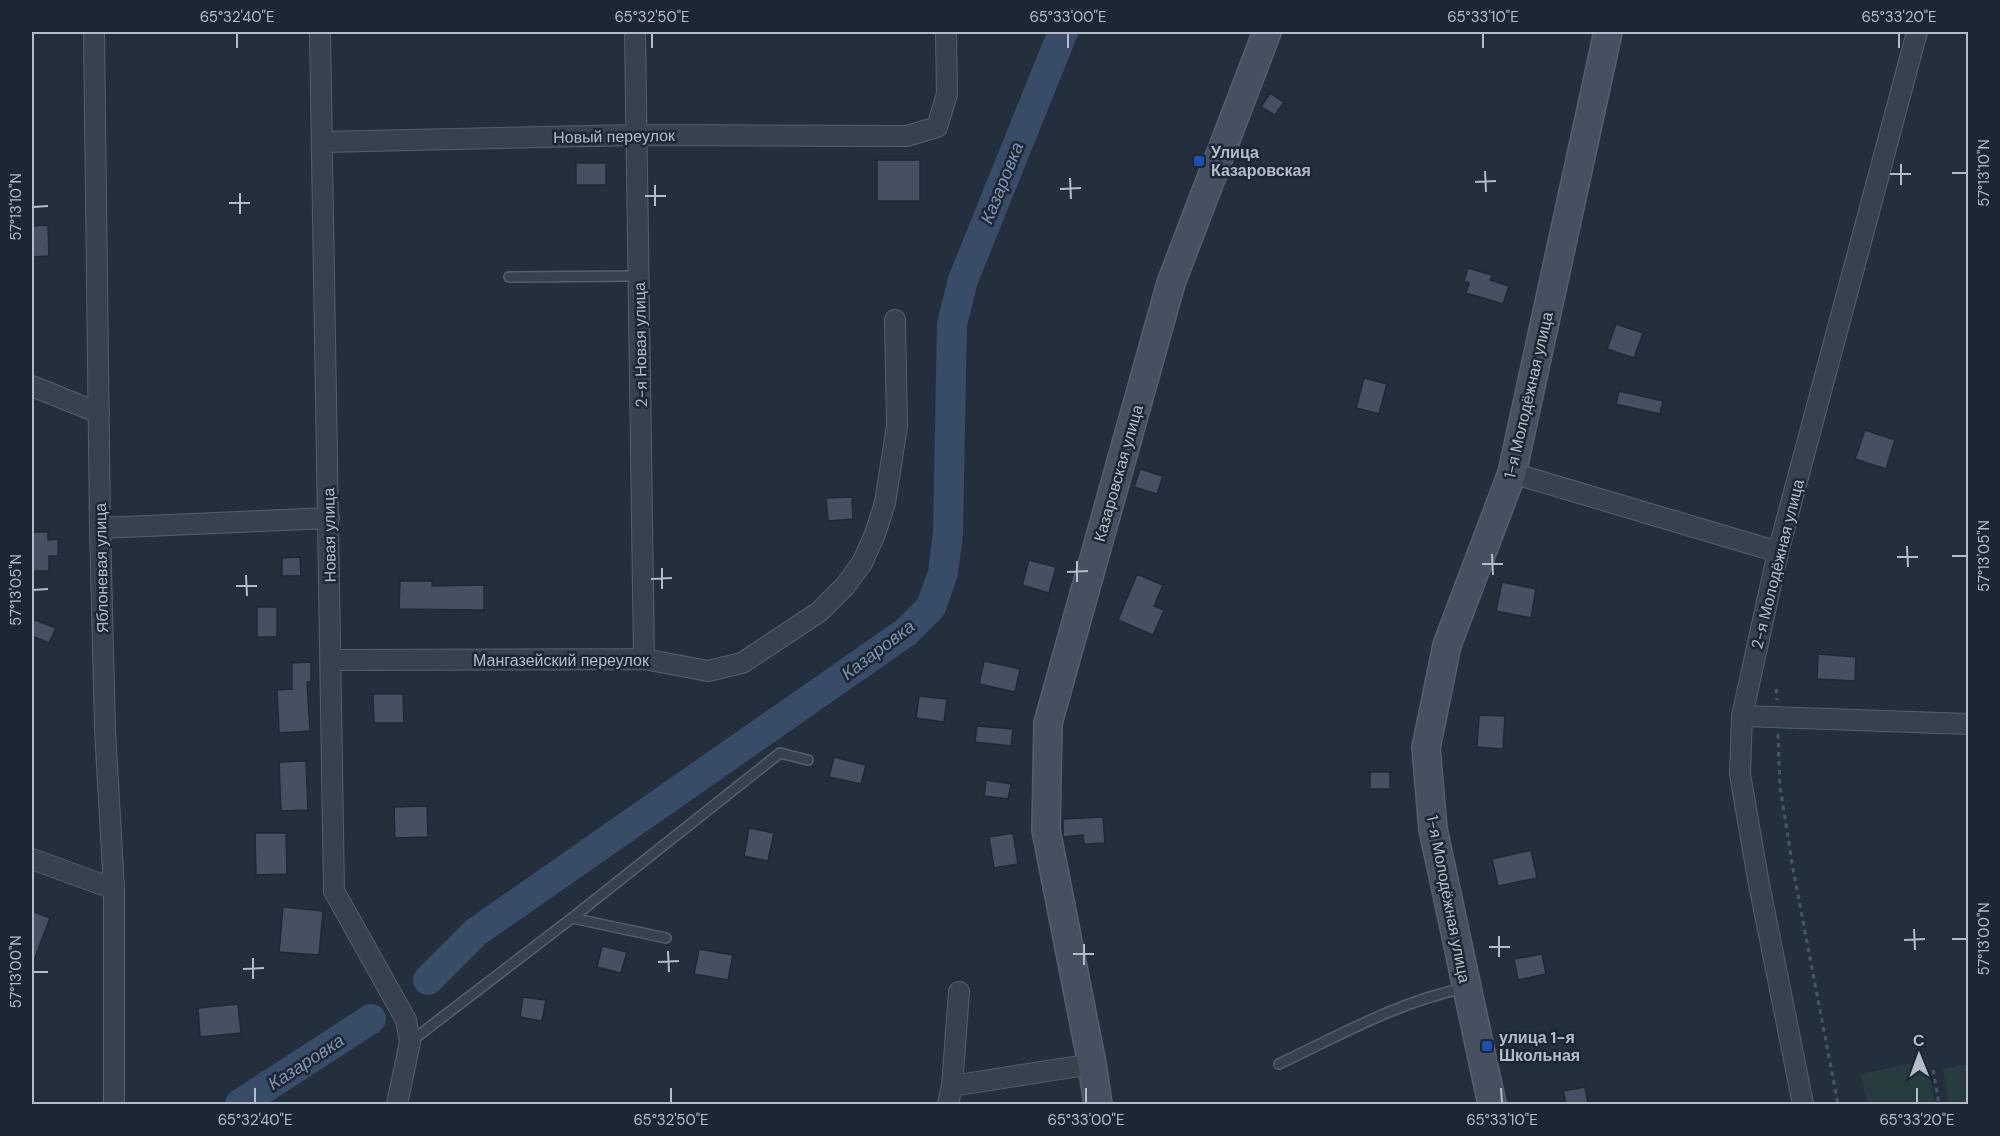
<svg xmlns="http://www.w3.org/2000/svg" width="2000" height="1136" font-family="'DM Sans',sans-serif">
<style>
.green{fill:#263c3f}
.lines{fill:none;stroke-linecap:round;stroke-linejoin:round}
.river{stroke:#394c67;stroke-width:30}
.building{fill:#455162;stroke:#1f2835;stroke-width:1.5}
.lane-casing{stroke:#565f6c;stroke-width:12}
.street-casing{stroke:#565f6c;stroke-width:22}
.secondary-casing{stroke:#565f6c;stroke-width:30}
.path{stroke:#44595c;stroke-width:3;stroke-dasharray:4.5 4.5;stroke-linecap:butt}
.lane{stroke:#38414e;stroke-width:9}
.street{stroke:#38414e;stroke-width:20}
.secondary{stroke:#465061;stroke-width:27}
.ticks{fill:none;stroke:#b4bcc9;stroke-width:2}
.transit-dot{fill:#1a4fb4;stroke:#1d2633;stroke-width:2}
.labels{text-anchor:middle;stroke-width:5;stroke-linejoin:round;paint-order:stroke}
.street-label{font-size:16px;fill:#b4bcc9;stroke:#1d2633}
.poi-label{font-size:16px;font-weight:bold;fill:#b4bcc9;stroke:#1d2633;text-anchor:start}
.water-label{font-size:18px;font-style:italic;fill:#7c92b1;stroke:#1d2633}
.neatline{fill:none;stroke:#b4bcc9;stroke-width:2}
.ticks-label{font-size:15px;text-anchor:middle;fill:#b4bcc9}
</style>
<rect width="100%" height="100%" fill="#242f3e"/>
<!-- green -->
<path class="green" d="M 1927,1060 L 1935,1104 L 1867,1104 L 1861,1074 Z
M 1968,1064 L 1968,1104 L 1949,1104 L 1943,1069 Z"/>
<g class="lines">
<!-- river -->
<path class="river" d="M 428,980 L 476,932 L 906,632 L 931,607 L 943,573 L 948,533 L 952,324 L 963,280 L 1063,32
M 240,1104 L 371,1019"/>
</g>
<!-- building -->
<path class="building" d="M 1270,93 L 1284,102 L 1275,115 L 1261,107 Z
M 877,160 L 920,160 L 920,201 L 877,201 Z
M 576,163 L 606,163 L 606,185 L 576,185 Z
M 48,225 L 49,256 L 32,257 L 32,226 Z
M 1468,268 L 1492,275 L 1490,280 L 1509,286 L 1503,304 L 1466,293 L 1469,283 L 1464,281 Z
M 1616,324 L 1643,333 L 1634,358 L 1607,349 Z
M 1364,378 L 1387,384 L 1379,414 L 1356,408 Z
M 1619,391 L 1663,401 L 1660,414 L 1616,404 Z
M 1865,430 L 1895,440 L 1886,469 L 1855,459 Z
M 1140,469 L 1163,476 L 1157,494 L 1134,487 Z
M 852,497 L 853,519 L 828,521 L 826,498 Z
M 32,532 L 48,532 L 48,540 L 58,539 L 58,556 L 49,556 L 49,571 L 32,571 Z
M 300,557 L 301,576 L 282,576 L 282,558 Z
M 1029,560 L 1056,567 L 1049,593 L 1022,585 Z
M 1137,574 L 1163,585 L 1154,606 L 1164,610 L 1153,635 L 1118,620 Z
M 400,581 L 432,581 L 432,586 L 484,585 L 484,610 L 399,609 Z
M 1502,582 L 1536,589 L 1531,618 L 1496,611 Z
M 257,607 L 277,607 L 277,637 L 257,637 Z
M 32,619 L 56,628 L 49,643 L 32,636 Z
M 1818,654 L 1856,657 L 1855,681 L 1817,679 Z
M 984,661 L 1020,669 L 1015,692 L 979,684 Z
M 311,662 L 311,682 L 307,682 L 310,731 L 279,733 L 277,690 L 292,689 L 292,663 Z
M 373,694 L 403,694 L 404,723 L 374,723 Z
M 919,696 L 947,699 L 944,722 L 916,718 Z
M 1479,715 L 1505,716 L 1503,749 L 1477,747 Z
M 977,726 L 1013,729 L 1011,746 L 975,742 Z
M 834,757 L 866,765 L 861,784 L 829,777 Z
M 306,761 L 308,810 L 281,811 L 279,762 Z
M 1370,772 L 1390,772 L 1390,789 L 1370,789 Z
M 986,780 L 1011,784 L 1008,799 L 984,796 Z
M 427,806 L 428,837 L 395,838 L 394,807 Z
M 1103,817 L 1105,843 L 1084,844 L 1083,835 L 1063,837 L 1063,819 Z
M 749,828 L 774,833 L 768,861 L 744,856 Z
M 255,833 L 286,833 L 287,874 L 256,875 Z
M 1013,833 L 1018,864 L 994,868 L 989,837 Z
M 1531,850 L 1537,878 L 1498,886 L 1492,859 Z
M 283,907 L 323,911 L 319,955 L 279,952 Z
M 32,911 L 50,918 L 33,963 L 32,963 Z
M 602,946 L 627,952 L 621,973 L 597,967 Z
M 699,949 L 733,955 L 728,980 L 694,974 Z
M 1542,954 L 1546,974 L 1518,980 L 1514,959 Z
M 523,997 L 546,1000 L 542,1021 L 520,1017 Z
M 238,1004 L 241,1033 L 200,1037 L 198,1008 Z
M 1585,1087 L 1588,1104 L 1566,1104 L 1563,1091 Z"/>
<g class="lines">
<defs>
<path id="lane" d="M 509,277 L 639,276
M 572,918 L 666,938
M 410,1042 L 572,918 L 780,753 L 808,760
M 1279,1064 C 1340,1035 1400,1001 1465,988"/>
<path id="street" d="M 94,32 L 100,528 L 105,730 L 114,889 L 114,1104
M 320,32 L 334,891 L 406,1020 L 410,1042 L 397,1104
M 635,32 L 644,659
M 322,142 L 636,135 L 907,136 L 937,127 L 947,94 L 946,32
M 32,386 L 99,413
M 1512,473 L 1778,552
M 100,528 L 329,518
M 331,660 L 644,659 L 708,671 L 742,663 L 819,612 L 845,586 L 862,563 L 875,534 L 885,503 L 897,426 L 895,320
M 1742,716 L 1968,724
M 32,859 L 114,889
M 952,1086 L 1092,1064
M 948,1104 L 952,1086 L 959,992
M 1803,1104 L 1758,879 L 1740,774 L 1742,716 L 1778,552 L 1917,32"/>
<path id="secondary" d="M 1098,1104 L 1092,1064 L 1046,830 L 1048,723 L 1171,283 L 1267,32
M 1492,1104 L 1433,829 L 1426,748 L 1447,645 L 1512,473 L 1608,32"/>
</defs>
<!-- lane casing -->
<use href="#lane" class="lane-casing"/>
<!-- street casing -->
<use href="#street" class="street-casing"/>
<!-- secondary casing -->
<use href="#secondary" class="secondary-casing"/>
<!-- path -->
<path class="path" d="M 1776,689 L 1777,700
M 1778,734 L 1780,787 L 1793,869 L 1838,1104
M 1933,1070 L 1939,1104"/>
<!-- lane -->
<use href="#lane" class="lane"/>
<!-- street -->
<use href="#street" class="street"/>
<!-- secondary -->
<use href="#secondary" class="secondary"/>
</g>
<!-- ticks -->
<path class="ticks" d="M 237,33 L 237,48M 652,33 L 652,48M 1068,33 L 1068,48M 1483,33 L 1483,48M 1899,33 L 1899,48M 1901,164 L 1901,185M 1485,171 L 1486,192M 1952,173 L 1967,173M 1890,174 L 1911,174M 1070,178 L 1071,199M 1475,182 L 1496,181M 655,185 L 655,206M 1060,189 L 1081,188M 240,193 L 240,214M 645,196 L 666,196M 229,203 L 250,203M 33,207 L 48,206M 1907,546 L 1908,567M 1492,554 L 1493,575M 1952,556 L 1967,556M 1897,557 L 1918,557M 1077,561 L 1077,582M 1482,564 L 1503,564M 662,568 L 662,589M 1067,572 L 1088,571M 246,575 L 247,596M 651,579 L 672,578M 236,586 L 257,586M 33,590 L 48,589M 1914,929 L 1915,950M 1499,936 L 1499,957M 1952,939 L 1967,939M 1904,940 L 1925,939M 1084,944 L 1084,965M 1489,947 L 1510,947M 668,951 L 669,972M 1073,954 L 1094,954M 253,958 L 253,979M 658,962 L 679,961M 243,969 L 264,968M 33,972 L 48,972M 255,1088 L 255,1103M 671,1088 L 671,1103M 1086,1088 L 1086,1103M 1501,1088 L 1502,1103M 1917,1088 L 1917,1103"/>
<!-- markers -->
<g class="transit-dot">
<rect x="1193" y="155" width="12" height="12" rx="3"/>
<rect x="1481" y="1040" width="12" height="12" rx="3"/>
</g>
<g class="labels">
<!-- street labels -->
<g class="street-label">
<text transform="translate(614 136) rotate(-1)" y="6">Новый переулок</text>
<text transform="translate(640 345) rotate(-91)" y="6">2-я Новая улица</text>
<text transform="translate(1528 395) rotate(-77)" y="6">1-я Молодёжная улица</text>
<text transform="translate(1118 473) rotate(-74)" y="6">Казаровская улица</text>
<text transform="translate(329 535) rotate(-91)" y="6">Новая улица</text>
<text transform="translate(1777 564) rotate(-76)" y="6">2-я Молодёжная улица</text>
<text transform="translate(101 568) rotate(-91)" y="6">Яблоневая улица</text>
<text x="561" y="666">Мангазейский переулок</text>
<text transform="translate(1449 899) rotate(79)" y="6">1-я Молодёжная улица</text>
</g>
<!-- poi labels -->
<g class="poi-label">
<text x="1211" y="158">Улица<tspan x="1211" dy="18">Казаровская</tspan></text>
<text x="1499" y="1043">улица 1-я<tspan x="1499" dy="18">Школьная</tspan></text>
</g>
<!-- water labels -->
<g class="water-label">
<text transform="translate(1002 183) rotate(-68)" y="6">Казаровка</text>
<text transform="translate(878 650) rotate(-37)" y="6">Казаровка</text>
<text transform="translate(306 1062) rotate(-33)" y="6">Казаровка</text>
</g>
</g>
<!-- border -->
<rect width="2000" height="1136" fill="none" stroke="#1d2633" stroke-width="66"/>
<!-- north arrow -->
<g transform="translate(1919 1055) rotate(359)" stroke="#1d2633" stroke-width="4.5" paint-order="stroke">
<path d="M0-4.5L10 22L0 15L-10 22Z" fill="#b4bcc9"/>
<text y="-9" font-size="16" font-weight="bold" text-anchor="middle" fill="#b4bcc9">С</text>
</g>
<rect x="33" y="33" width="1934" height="1070" class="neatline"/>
<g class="ticks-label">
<text x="237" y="22">65°32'40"E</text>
<text x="652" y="22">65°32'50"E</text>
<text x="1068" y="22">65°33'00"E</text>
<text x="1483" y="22">65°33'10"E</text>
<text x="1899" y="22">65°33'20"E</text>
<text transform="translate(1984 173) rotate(-90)" y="5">57°13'10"N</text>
<text transform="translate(16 207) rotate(-90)" y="5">57°13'10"N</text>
<text transform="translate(1984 556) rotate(-90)" y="5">57°13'05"N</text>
<text transform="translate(16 590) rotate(-90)" y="5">57°13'05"N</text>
<text transform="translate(1984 939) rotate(-90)" y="5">57°13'00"N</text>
<text transform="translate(16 972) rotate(-90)" y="5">57°13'00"N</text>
<text x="255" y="1125">65°32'40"E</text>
<text x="671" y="1125">65°32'50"E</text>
<text x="1086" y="1125">65°33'00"E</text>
<text x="1502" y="1125">65°33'10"E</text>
<text x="1917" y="1125">65°33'20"E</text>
</g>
</svg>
